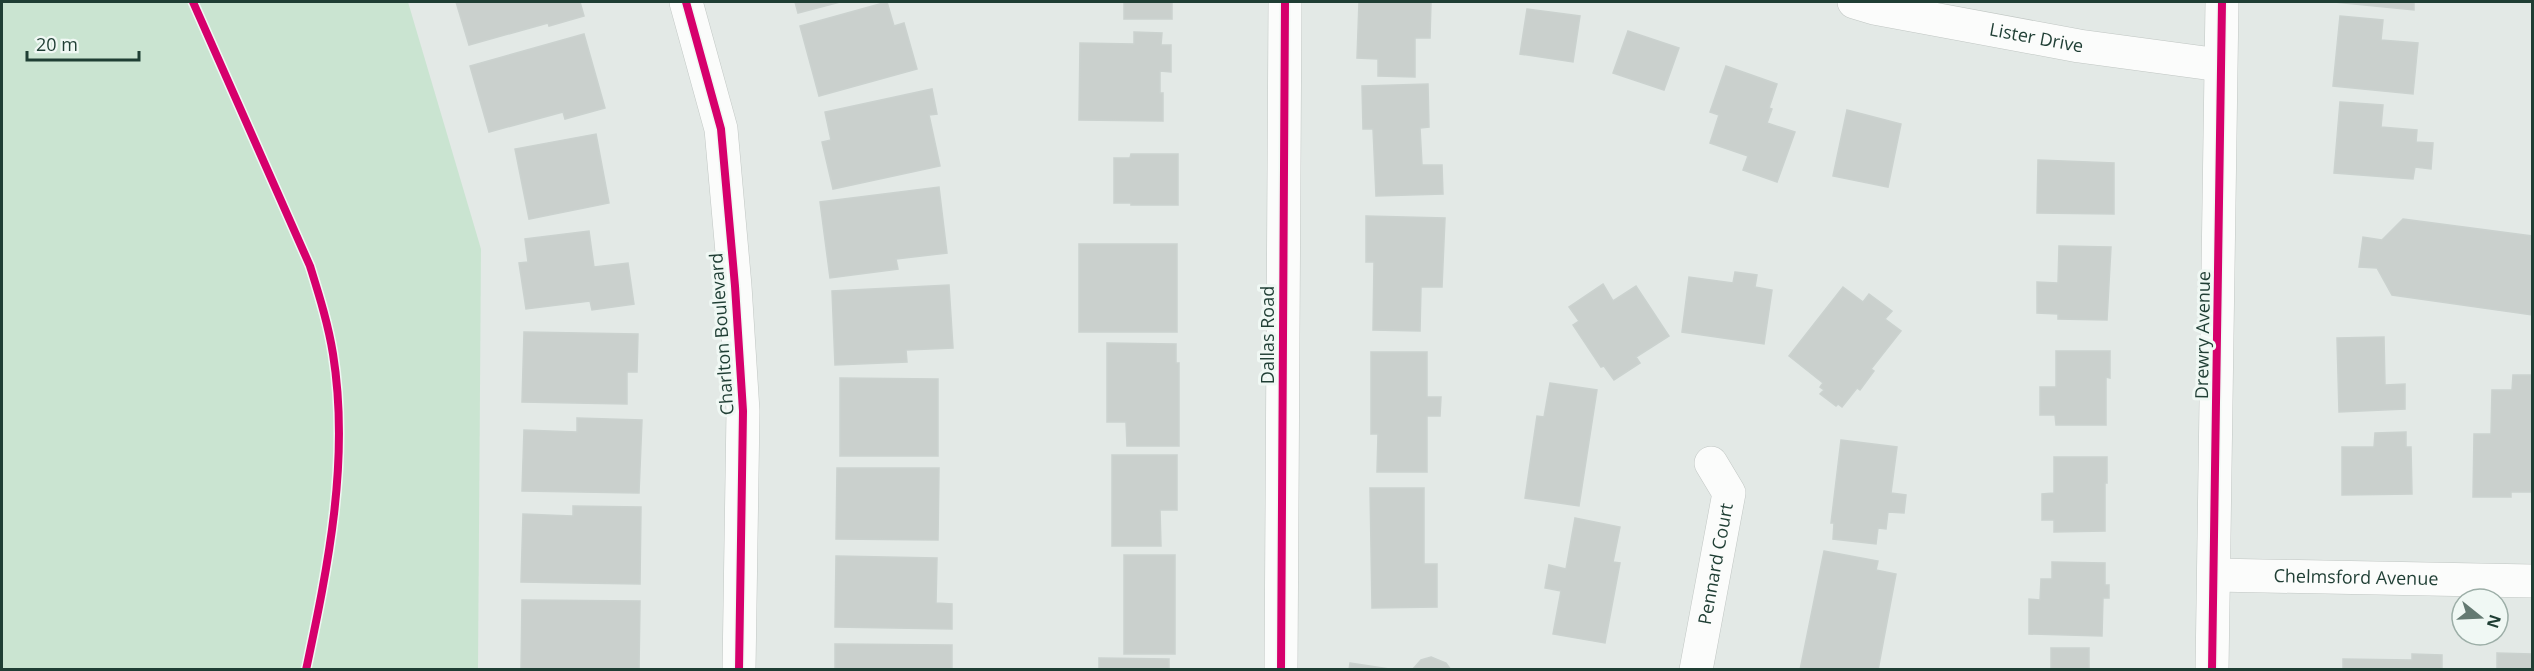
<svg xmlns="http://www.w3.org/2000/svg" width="2534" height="671" font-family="'Open Sans',sans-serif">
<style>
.green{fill:#cae4d1}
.building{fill:#cad0cd;stroke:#cbd2cf;stroke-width:1.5}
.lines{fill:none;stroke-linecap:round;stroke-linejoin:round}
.minor-casing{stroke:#c0c6c3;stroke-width:34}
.minor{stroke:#fbfcfb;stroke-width:33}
.cycleway-casing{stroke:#f0f8f4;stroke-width:11}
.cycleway{stroke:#d6006c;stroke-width:8}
.labels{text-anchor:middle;stroke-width:6;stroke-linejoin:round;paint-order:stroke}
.street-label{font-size:18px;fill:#1f3e34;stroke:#f0f8f4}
</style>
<rect width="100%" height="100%" fill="#e3e9e6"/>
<!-- green -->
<path class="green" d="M 2,2 L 408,2 L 481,249 L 478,669 L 2,669 Z"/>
<!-- building -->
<path class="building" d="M 456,2 L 580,2 L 584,16 L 549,26 L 548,23 L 469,45 Z
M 795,2 L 840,2 L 798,13 Z
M 887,2 L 894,26 L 904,23 L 917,69 L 819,96 L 800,26 Z
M 1124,2 L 1172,2 L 1172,19 L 1124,19 Z
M 1359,2 L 1431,2 L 1430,38 L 1415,38 L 1415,77 L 1378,76 L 1378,59 L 1357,58 Z
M 2334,2 L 2414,2 L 2414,10 Z
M 1527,9 L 1580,16 L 1573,62 L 1520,54 Z
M 2340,16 L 2383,20 L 2381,40 L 2418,43 L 2413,94 L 2333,86 Z
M 1628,31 L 1679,48 L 1664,90 L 1613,73 Z
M 1134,32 L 1162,33 L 1161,45 L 1171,45 L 1171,72 L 1160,71 L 1160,93 L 1163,93 L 1163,121 L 1079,120 L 1080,43 L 1134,44 Z
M 584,34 L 605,108 L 565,119 L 563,112 L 489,132 L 470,66 Z
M 1726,66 L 1777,84 L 1769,108 L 1772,109 L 1767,123 L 1795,132 L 1777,182 L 1743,170 L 1748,156 L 1710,143 L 1719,115 L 1710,112 Z
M 1428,84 L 1429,127 L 1420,128 L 1422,165 L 1442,165 L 1443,194 L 1376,196 L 1373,129 L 1363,129 L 1362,86 Z
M 932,89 L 937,114 L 929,115 L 940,166 L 833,189 L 822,142 L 831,140 L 825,112 Z
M 2340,102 L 2383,105 L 2381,127 L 2417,130 L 2416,142 L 2433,143 L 2431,169 L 2415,167 L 2413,179 L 2334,173 Z
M 1847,110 L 1901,124 L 1888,187 L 1833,176 Z
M 596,134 L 609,203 L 529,219 L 515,149 Z
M 1131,154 L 1178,154 L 1178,205 L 1131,205 L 1131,203 L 1114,203 L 1114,158 L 1130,158 Z
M 2038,160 L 2114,163 L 2114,214 L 2037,213 Z
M 939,187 L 947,253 L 896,259 L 898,269 L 830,278 L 820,202 Z
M 1366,216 L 1445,218 L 1442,287 L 1421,287 L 1420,331 L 1373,330 L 1374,262 L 1366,262 Z
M 2403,219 L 2532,236 L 2532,315 L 2392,295 L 2377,268 L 2359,267 L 2363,237 L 2382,240 Z
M 589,231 L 594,267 L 628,263 L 634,304 L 592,310 L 590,301 L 526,309 L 519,263 L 528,262 L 525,239 Z
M 1079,244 L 1177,244 L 1177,332 L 1079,332 Z
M 2059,246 L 2111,247 L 2107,320 L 2058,319 L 2058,314 L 2037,313 L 2037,282 L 2058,283 Z
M 1735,272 L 1757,275 L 1755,287 L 1772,290 L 1764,344 L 1682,332 L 1689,277 L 1733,283 Z
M 1603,284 L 1613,301 L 1636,286 L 1669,336 L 1636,357 L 1640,363 L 1614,380 L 1604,366 L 1601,367 L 1573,325 L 1579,321 L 1569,307 Z
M 949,285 L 953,348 L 906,350 L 907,362 L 835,365 L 832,291 Z
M 1843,287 L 1863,302 L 1869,294 L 1892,311 L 1885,319 L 1901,331 L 1871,369 L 1874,371 L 1860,390 L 1857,388 L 1842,407 L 1838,404 L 1836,406 L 1820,394 L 1824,390 L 1820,387 L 1823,383 L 1789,356 Z
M 524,332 L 638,334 L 637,372 L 627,372 L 627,404 L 522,402 Z
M 2384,337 L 2385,385 L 2405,384 L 2405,409 L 2339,412 L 2337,338 Z
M 1107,343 L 1176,344 L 1176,363 L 1179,363 L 1179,446 L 1127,446 L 1126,422 L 1107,422 Z
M 2056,351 L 2110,351 L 2110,378 L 2106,377 L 2106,425 L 2056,425 L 2055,415 L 2040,415 L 2040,387 L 2056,387 Z
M 1371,352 L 1427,352 L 1427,397 L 1441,397 L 1440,416 L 1427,416 L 1427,472 L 1377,472 L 1378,434 L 1371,434 Z
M 2513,375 L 2532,375 L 2532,492 L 2511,492 L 2511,497 L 2473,497 L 2474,434 L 2491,434 L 2492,390 L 2512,390 Z
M 840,378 L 938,379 L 938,456 L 840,456 Z
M 1550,383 L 1597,390 L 1579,506 L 1525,498 L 1537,416 L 1544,417 Z
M 577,418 L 642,420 L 639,493 L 522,491 L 524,430 L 577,432 Z
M 2406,432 L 2406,447 L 2411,447 L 2412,494 L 2342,495 L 2342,447 L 2374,447 L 2375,433 Z
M 1841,440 L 1897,447 L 1891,493 L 1906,495 L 1904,513 L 1888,512 L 1886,529 L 1878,528 L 1876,544 L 1833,539 L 1834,523 L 1831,523 Z
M 1112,455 L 1177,455 L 1177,510 L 1160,510 L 1161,546 L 1112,546 Z
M 2054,457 L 2107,457 L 2107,483 L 2105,483 L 2105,531 L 2054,532 L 2054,520 L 2042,520 L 2042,494 L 2054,493 Z
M 837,468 L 939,468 L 938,540 L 836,539 Z
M 1370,488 L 1424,488 L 1424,564 L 1437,564 L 1437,607 L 1372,608 Z
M 573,506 L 641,507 L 640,584 L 521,582 L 523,514 L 573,516 Z
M 1575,518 L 1620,527 L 1613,562 L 1620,563 L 1605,643 L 1553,634 L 1561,591 L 1545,588 L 1549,565 L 1566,569 Z
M 1824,551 L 1878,561 L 1876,570 L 1896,574 L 1878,670 L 1800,670 Z
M 1124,555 L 1175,555 L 1175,654 L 1124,654 Z
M 836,556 L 937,558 L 936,603 L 952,604 L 952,629 L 835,627 Z
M 2052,562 L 2105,563 L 2105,585 L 2109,585 L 2109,598 L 2103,598 L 2102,636 L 2029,634 L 2029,599 L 2040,600 L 2041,579 L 2052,579 Z
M 522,600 L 640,601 L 639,670 L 521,670 Z
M 835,644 L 952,645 L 952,670 L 835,670 Z
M 2051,648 L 2089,648 L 2089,670 L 2051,670 Z
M 2497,653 L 2532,654 L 2532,670 L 2497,670 Z
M 2412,654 L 2442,655 L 2442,670 L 2343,670 L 2343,659 L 2412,660 Z
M 1431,657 L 1446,663 L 1451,670 L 1412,670 L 1421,660 Z
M 1099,658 L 1169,659 L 1169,670 L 1099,670 Z
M 1350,663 L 1396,670 L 1349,670 Z"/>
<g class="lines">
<defs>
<g id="minor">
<path d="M 686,2 L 721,129 L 735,286 L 743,411 L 739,670"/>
<path id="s1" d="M 1854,2 L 1874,8 L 2079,46 L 2220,65"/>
<path id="s2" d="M 2215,575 L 2532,581"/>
<path d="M 1281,670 L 1285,2"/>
<path id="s3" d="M 1696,670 L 1729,493 L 1711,463"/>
<path d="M 2212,670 L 2222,2"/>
</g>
</defs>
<!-- minor casing -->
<use href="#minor" class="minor-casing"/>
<!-- minor -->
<use href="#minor" class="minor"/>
<defs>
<path id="cycleway" d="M 193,2 L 310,266 C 319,295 328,323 333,354 C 350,460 328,566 306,670
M 686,2 L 721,129 L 735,286 L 743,411 L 739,670
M 1281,670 L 1285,2
M 2212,670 L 2222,2"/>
</defs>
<!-- cycleway casing -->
<use href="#cycleway" class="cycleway-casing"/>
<!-- cycleway -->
<use href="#cycleway" class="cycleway"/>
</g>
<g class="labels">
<!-- street labels -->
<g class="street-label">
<text dy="6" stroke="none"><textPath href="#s1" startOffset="186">Lister Drive</textPath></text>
<text transform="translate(722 334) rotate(-94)" y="6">Charlton Boulevard</text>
<text transform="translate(1268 335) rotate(-90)" y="6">Dallas Road</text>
<text transform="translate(2203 335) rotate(-89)" y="6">Drewry Avenue</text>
<text dy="6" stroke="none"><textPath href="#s3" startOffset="108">Pennard Court</textPath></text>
<text dy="6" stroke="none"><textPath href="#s2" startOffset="141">Chelmsford Avenue</textPath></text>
</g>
</g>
<!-- border -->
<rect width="2534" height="671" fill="none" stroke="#1f3e34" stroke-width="6"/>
<!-- north arrow -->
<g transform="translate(2480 617) rotate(108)"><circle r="28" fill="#f0f8f4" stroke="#9caea7" stroke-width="1.5"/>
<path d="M0-4.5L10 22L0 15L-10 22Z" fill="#647a72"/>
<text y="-9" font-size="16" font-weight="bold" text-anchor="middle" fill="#1f3e34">N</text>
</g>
<!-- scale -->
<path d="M27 51v9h112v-9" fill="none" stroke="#1f3e34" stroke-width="3"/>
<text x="36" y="51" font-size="18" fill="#1f3e34" stroke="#f0f8f4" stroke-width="4.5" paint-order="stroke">20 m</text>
</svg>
